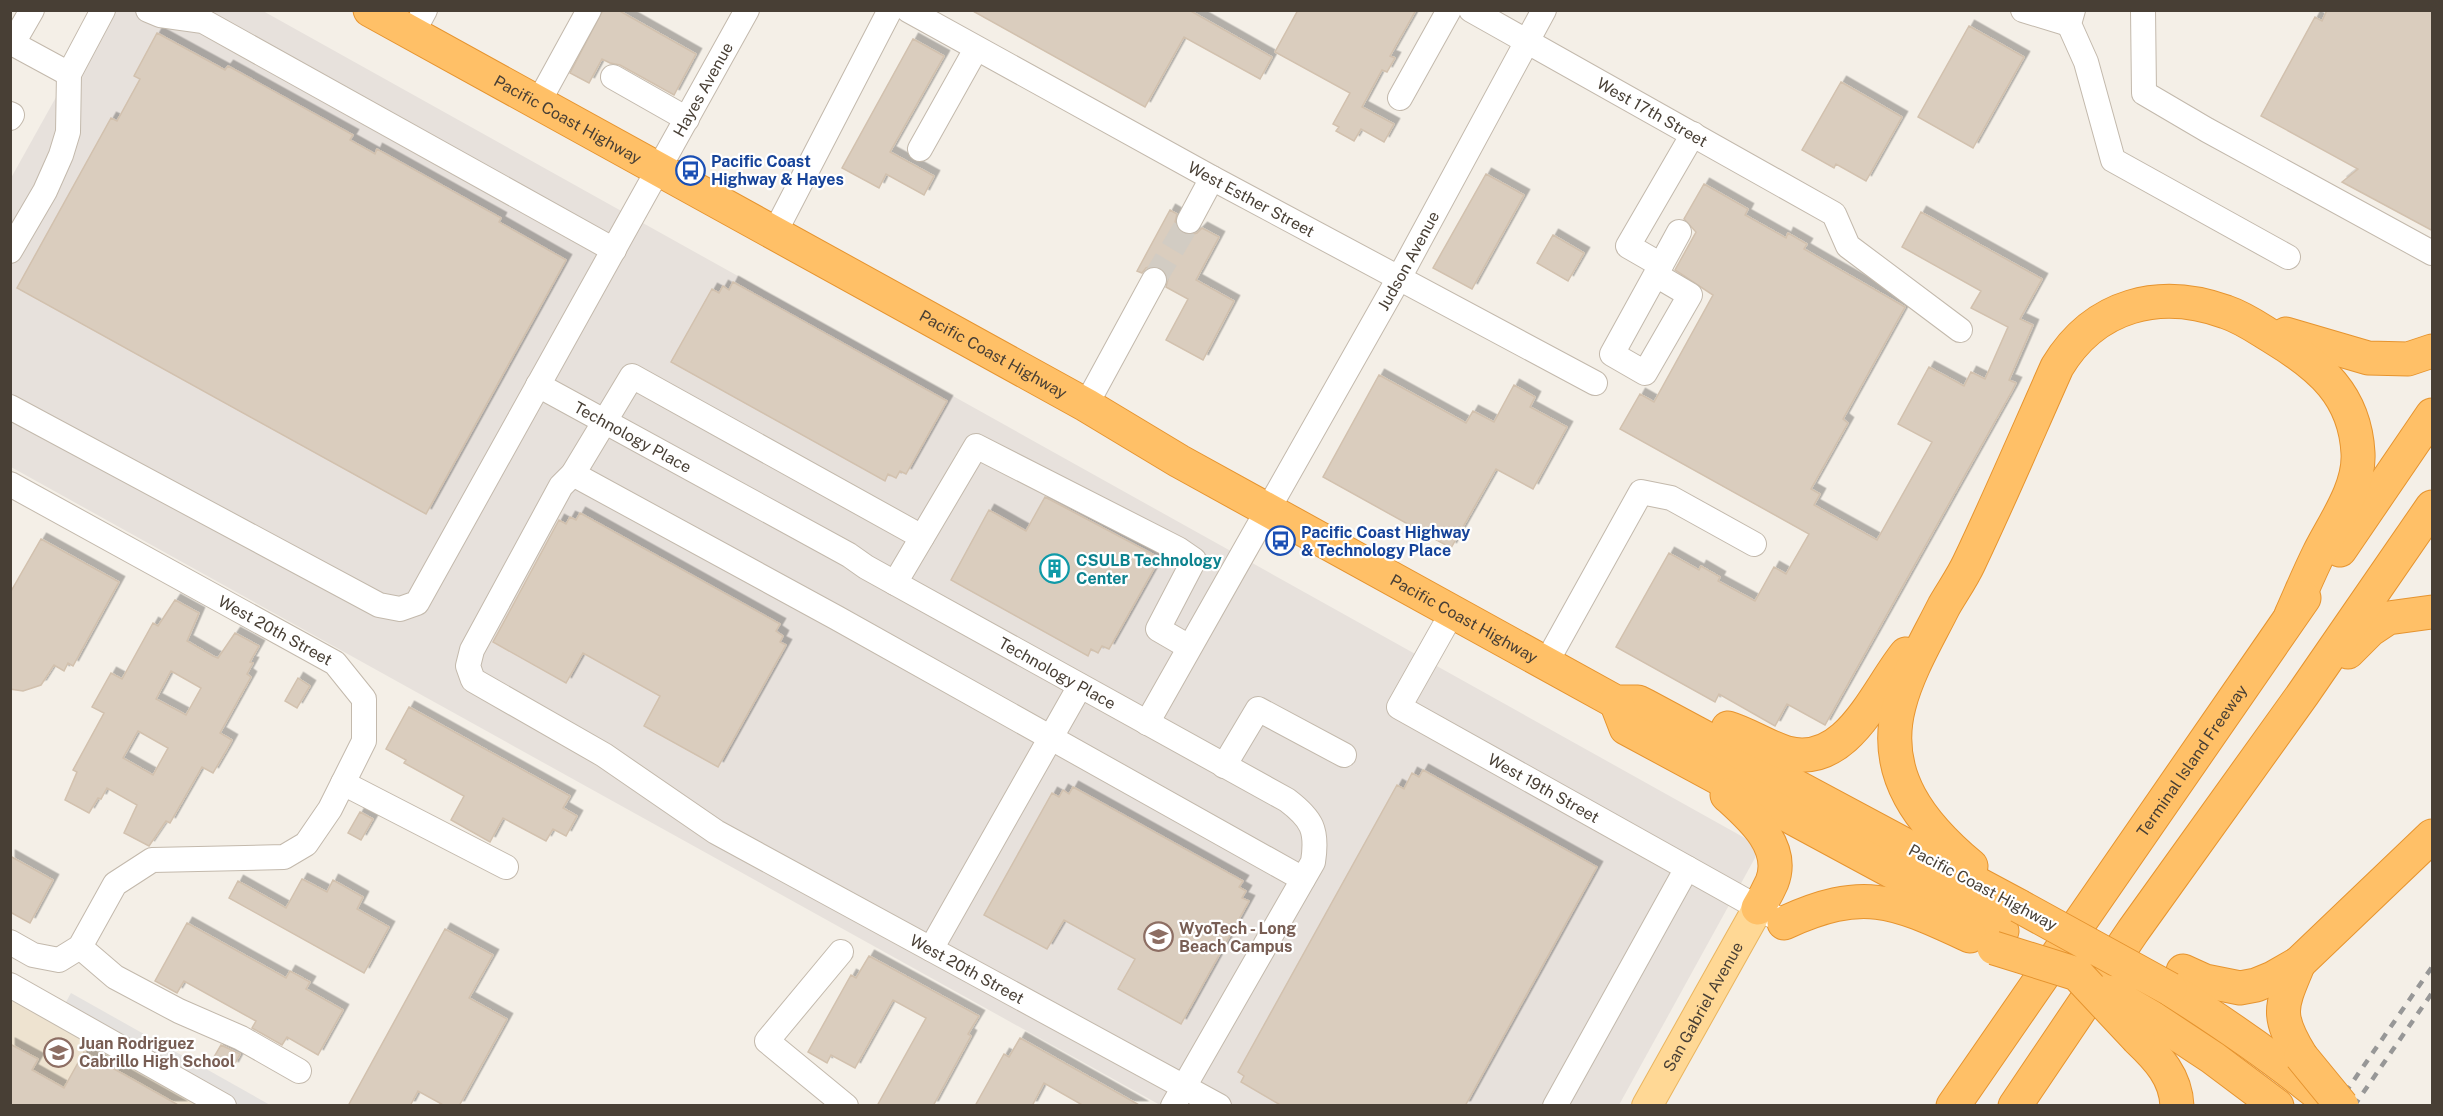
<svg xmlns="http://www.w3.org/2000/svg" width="2443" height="1116" font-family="'Public Sans',sans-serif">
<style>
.industrial{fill:#e7e1dc}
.education{fill:#eee3d0}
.parking{fill:#e5e2df}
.building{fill:#dacdbe;stroke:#d2c1ae;stroke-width:1.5;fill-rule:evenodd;filter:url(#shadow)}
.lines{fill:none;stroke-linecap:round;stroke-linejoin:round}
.minor-tunnel{stroke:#d2ccc3;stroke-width:24;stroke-dasharray:24 12;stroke-linecap:butt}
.minor-casing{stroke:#c3b9ac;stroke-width:26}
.major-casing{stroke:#eab55f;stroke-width:32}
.highway-casing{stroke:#e6942f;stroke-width:35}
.minor{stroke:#fff;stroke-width:24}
.major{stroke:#ffd895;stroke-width:30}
.highway{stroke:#ffc067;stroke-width:33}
.rail{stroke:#979797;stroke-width:4.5;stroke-dasharray:8 8;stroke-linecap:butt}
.highway-bridge-casing{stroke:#e6942f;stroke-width:35;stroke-linecap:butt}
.highway-bridge{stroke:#ffc067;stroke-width:33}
.labels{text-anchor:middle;stroke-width:4.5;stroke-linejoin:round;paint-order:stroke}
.street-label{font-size:16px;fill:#483f35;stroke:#fff}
.transit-label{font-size:16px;font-weight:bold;fill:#164399;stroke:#fff;text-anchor:start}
.culture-label{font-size:16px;font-weight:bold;fill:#0d838f;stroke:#fff;text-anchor:start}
.education-label{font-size:16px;font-weight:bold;fill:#785e54;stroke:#fff;text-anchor:start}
</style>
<defs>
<filter id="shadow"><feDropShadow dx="5.5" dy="-5.5" stdDeviation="0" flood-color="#0004"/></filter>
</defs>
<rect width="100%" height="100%" fill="#f4efe7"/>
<!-- industrial -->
<path class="industrial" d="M 104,11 L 263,11 L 1761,847 L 1619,1105 L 1160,1105 L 11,467 L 11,178 Z"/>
<!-- education -->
<path class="education" d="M 11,998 L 199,1105 L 11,1105 Z"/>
<!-- parking -->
<path class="parking" d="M 71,993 L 270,1105 L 229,1105 L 61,1011 Z"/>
<!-- building -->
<path class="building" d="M 603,10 L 618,10 L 696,54 L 674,95 L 620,65 L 610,63 L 602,59 L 589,83 L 570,73 Z
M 971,10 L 1189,10 L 1272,57 L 1260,79 L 1184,37 L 1145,107 Z
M 1298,10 L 1416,10 L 1390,56 L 1395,58 L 1387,72 L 1382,70 L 1362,107 L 1394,124 L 1384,142 L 1361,129 L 1354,141 L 1336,131 L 1339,127 L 1333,124 L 1350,93 L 1275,52 Z
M 2327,10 L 2433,10 L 2433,231 L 2342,182 L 2358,169 L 2261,116 L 2315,17 L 2322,21 Z
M 1969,26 L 2024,57 L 1973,148 L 1918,117 Z
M 157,33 L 225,70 L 228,66 L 353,135 L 350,140 L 375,154 L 377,149 L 501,218 L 499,222 L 566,260 L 426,514 L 17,288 L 111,118 L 117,121 L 140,79 L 134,76 Z
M 913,39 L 944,56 L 890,152 L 934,176 L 924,195 L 886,174 L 879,188 L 842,168 Z
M 1841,82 L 1902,117 L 1866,181 L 1836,164 L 1834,168 L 1802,150 Z
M 1486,174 L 1524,195 L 1472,289 L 1433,268 Z
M 1704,184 L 1748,209 L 1745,215 L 1786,238 L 1788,233 L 1807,244 L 1804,249 L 1905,307 L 1843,419 L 1848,423 L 1811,489 L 1820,494 L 1814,505 L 1877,540 L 1932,442 L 1898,424 L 1929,367 L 1964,386 L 1971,372 L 1985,379 L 2008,327 L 1971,308 L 1981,291 L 1902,247 L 1921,212 L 2042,279 L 2020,319 L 2033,325 L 2009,380 L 2016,383 L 2012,391 L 1825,725 L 1787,704 L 1775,726 L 1719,694 L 1715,702 L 1616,647 L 1669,553 L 1699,570 L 1701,566 L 1720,577 L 1718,581 L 1755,601 L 1774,567 L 1786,574 L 1809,534 L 1620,429 L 1640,394 L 1654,402 L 1713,295 L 1675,270 L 1696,232 L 1684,219 Z
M 1170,210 L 1177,214 L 1175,222 L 1182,233 L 1190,235 L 1197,233 L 1202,228 L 1219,237 L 1196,280 L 1234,301 L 1203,360 L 1166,340 L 1188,299 L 1166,287 L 1168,279 L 1161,268 L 1153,266 L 1146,268 L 1142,273 L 1137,271 Z
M 1553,235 L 1584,253 L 1568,281 L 1537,263 Z
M 733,282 L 947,401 L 906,474 L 900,471 L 896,478 L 888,474 L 885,481 L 671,362 L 712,289 L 719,293 L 723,286 L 729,290 Z
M 1379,375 L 1466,423 L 1473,411 L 1494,422 L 1514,385 L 1535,397 L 1530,407 L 1567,427 L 1533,489 L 1496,469 L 1451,548 L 1323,477 Z
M 1045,497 L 1160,558 L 1109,649 L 1102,646 L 1098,653 L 1091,649 L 1088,656 L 951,580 L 989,510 L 1026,531 Z
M 580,513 L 780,624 L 776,631 L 783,636 L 780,642 L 786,645 L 718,767 L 644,726 L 660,696 L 583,653 L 566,683 L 493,642 L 559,520 L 566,524 L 570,517 L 576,520 Z
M 41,539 L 119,582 L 73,666 L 68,663 L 64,671 L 54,665 L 41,685 L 23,691 L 10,689 L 10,593 Z
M 175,600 L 199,613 L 187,641 L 213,656 L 218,658 L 235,633 L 259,646 L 250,662 L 253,663 L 247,674 L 251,677 L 220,733 L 232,740 L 226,751 L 213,773 L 202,767 L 170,823 L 166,821 L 149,846 L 124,833 L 137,805 L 107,788 L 101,799 L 98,798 L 89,813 L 65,800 L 77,772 L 73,770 L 104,713 L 92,707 L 111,673 L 122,679 L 153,623 L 158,626 ZM 171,671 L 201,688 L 186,715 L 156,699 ZM 138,731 L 168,748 L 153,775 L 123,758 Z
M 298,678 L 310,686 L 297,708 L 285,701 Z
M 409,707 L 570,796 L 563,808 L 577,816 L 566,836 L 553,829 L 546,841 L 503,818 L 490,842 L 451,820 L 464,796 L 404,763 L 406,760 L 386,749 Z
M 1423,770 L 1597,867 L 1465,1106 L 1282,1106 L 1241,1082 L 1244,1076 L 1238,1072 L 1397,785 L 1404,789 L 1412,773 L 1419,777 Z
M 1073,787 L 1243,881 L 1239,887 L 1246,891 L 1242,898 L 1249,901 L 1181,1024 L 1118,989 L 1135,959 L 1064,920 L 1047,949 L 984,915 L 1052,793 L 1059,797 L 1063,790 L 1069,794 Z
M 360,812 L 373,819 L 361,840 L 348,833 Z
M 10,856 L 53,880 L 30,923 L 10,912 Z
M 302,879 L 327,892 L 333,880 L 363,897 L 357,909 L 389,927 L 364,973 L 229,898 L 238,881 L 286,908 Z
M 187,923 L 286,978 L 290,971 L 310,982 L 306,989 L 343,1010 L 318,1055 L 287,1037 L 282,1045 L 252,1028 L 256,1021 L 184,981 L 177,993 L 155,981 Z
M 445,929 L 493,955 L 469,998 L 507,1019 L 459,1106 L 445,1106 L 418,1091 L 410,1106 L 348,1106 Z
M 869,956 L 979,1016 L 968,1034 L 971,1036 L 933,1106 L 877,1106 L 926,1018 L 893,1000 L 855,1068 L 831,1055 L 827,1063 L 808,1052 L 851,975 L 856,978 Z
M 1020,1038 L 1141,1106 L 1084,1106 L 1044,1083 L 1032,1106 L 975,1106 L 1004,1054 L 1009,1057 Z
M 10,1044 L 38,1059 L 32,1070 L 64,1088 L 84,1052 L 180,1106 L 10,1106 Z
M 221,1045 L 240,1054 L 233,1067 L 214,1057 Z"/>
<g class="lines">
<!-- minor-tunnel -->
<path class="minor-tunnel" d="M 1154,280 L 1189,221"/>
<defs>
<g id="minor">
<path d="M 148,10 L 160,15 L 203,21 L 614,250"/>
<path id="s1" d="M 908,10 L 1212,178 L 1595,383"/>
<path id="s2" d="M 1471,10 L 1834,214 L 1848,246 L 1960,330"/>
<path d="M 2023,10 L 2069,24"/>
<path d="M 2073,10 L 2069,24 L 2086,62 L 2113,160 L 2288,257"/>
<path d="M 2143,10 L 2144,93 L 2207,130 L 2432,253"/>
<path d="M 412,34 L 425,10"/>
<path d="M 10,42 L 69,74"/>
<path d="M 13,43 L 32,10"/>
<path d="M 613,77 L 687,119"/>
<path d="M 1400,98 L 1449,10"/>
<path d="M 538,103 L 589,10"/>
<path d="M 10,114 L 12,115 L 10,118"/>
<path d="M 920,149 L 976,49"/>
<path d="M 1189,221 L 1212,178"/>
<path d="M 774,234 L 890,10"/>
<path d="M 10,251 L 45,191 L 61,155 L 68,132 L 69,74 L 103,10"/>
<path d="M 1661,265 L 1679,232"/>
<path d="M 1656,275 L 1690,295 L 1645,373 L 1612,354 L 1661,265 L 1628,246 L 1693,134"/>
<path id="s3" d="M 538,385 L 849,555 L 866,567 L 1287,800 C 1312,819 1318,830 1313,862 L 1173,1106"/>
<path d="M 1086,405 L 1154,280"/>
<path id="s4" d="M 10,407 L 379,605 L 400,609 L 417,603 L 747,10"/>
<path d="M 573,474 L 837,618 L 1303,879"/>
<path id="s5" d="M 10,484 L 335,663 L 364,699 L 364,741 L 330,809 L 306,844 L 284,857 L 152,860 L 115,884 L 80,947 L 59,960 L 33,955 L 10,942"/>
<path id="s6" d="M 922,537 L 632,376 L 573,474 L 561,486 L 472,650 L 468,666 L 473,680 L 604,755 L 716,832 L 1219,1106"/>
<path d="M 895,583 L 976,446 L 1178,549 L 1194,560 L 1158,629 L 1189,647"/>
<path id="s7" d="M 1453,611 L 1399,707 L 1773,916"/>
<path d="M 1546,663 L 1641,492 L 1671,498 L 1754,544"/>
<path id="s8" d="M 1147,723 L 1399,278 L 1544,10"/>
<path d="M 1224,766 L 1258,709 L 1344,755"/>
<path d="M 343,783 L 506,867"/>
<path d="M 80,947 L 115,977 L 179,1011 L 241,1038 L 299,1071"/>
<path d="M 931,949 L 1080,686"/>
<path d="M 841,952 L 767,1041 L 846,1106"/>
<path d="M 10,985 L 224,1106"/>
<path d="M 1555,1106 L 1687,868"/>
</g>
<g id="major">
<path id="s9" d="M 1647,1106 L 1758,908"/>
</g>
<g id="highway">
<path id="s10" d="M 370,10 L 1086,405 L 1179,461 L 1616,702 L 1638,702 L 1646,706 L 2019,906"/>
<path d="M 2286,334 L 2368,358 L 2408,359 L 2432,351"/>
<path d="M 2340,550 L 2432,415"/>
<path d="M 2348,652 L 2370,630 L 2388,618 L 2432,612"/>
<path d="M 1616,702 L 1626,728 L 2002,931"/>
<path d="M 1728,728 C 1748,734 1767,747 1787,753 C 1847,769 1876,691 1906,654"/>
<path d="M 1727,795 C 1750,816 1786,846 1772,882 C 1768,891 1763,900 1758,908"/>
<path d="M 1971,866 C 1922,825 1881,775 1899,706 C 1908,671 1928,638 1944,606 C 1952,592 1962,578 1969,563 C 2000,498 2028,432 2057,367 C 2095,304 2160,288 2226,312 C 2244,318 2259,329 2274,338 C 2320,366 2355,395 2358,453 C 2360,488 2334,523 2319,553 C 2309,573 2300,595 2291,615"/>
<path d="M 1784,923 C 1865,886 1894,901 1970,936"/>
<path d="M 2299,963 C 2281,1006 2275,1014 2301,1056"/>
<path d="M 2183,971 L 2205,981 L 2240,988 L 2256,985 L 2273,978 L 2299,963 L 2432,836"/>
<path d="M 2170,989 C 2225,1024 2278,1060 2328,1102"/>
<path d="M 2151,1017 L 2213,1058 L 2277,1106"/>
<path d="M 2138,1039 C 2158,1058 2176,1077 2177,1106"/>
<path id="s11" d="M 1953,1106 L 2304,598"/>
<path d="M 2015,1106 L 2133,931 L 2303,694 L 2432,507"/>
</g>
</defs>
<!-- minor casing -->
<use href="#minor" class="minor-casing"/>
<!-- major casing -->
<use href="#major" class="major-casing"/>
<!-- highway casing -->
<use href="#highway" class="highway-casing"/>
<!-- minor -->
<use href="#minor" class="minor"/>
<!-- major -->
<use href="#major" class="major"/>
<!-- highway -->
<use href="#highway" class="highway"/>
<!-- rail -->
<path class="rail" d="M 2336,1106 L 2432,967
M 2354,1106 L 2432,993"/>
<defs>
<path id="highway-bridge" d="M 2019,906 L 2170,989
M 1994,948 L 2077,974 L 2138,1039
M 2108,992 L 2151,1017
M 2301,1056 L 2342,1106"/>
</defs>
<!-- highway-bridge casing -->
<use href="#highway-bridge" class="highway-bridge-casing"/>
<!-- highway-bridge -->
<use href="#highway-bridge" class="highway-bridge"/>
</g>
<!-- icons -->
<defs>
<symbol id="bus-ring" viewBox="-11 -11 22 22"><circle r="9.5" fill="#fff" stroke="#1a4fb4" stroke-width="1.5"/><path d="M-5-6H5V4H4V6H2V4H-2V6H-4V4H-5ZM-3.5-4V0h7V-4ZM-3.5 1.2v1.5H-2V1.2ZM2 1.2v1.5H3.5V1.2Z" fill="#1a4fb4"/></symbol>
<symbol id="building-ring" viewBox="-11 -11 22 22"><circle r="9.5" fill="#fff" stroke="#0f9aa8" stroke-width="1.5"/><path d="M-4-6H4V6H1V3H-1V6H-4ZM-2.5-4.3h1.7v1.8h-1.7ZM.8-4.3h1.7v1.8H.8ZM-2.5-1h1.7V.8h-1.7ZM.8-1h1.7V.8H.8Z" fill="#0f9aa8"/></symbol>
<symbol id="school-ring" viewBox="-11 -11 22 22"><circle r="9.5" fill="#fff" stroke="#8d6e63" stroke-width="1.5"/><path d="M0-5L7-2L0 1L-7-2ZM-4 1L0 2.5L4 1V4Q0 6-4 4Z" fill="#8d6e63"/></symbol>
</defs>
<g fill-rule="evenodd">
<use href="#bus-ring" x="674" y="154" width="33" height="33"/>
<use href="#bus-ring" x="1264" y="524" width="33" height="33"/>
<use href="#building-ring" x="1038" y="552" width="33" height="33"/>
<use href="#school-ring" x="1142" y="920" width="33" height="33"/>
<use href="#school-ring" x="42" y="1036" width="33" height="33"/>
</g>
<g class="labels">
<!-- street labels -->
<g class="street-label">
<text dy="6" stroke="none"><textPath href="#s4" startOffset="1046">Hayes Avenue</textPath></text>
<text dy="6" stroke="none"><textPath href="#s2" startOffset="208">West 17th Street</textPath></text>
<text dy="6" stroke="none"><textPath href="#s10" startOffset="226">Pacific Coast Highway</textPath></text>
<text dy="6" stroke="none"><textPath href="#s1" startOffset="392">West Esther Street</textPath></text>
<text dy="6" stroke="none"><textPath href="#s8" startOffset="531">Judson Avenue</textPath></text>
<text dy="6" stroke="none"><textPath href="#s10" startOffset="712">Pacific Coast Highway</textPath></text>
<text dy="6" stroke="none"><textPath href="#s3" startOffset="108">Technology Place</textPath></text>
<text dy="6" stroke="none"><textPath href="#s10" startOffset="1252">Pacific Coast Highway</textPath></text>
<text dy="6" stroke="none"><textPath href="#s5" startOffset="303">West 20th Street</textPath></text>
<text dy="6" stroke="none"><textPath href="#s3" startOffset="594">Technology Place</textPath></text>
<text dy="6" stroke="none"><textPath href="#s11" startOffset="420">Terminal Island Freeway</textPath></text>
<text dy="6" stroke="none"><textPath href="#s7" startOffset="276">West 19th Street</textPath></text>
<text transform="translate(1983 887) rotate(28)" y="6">Pacific Coast Highway</text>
<text dy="6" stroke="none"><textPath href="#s6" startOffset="1254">West 20th Street</textPath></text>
<text dy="6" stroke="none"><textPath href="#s9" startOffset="114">San Gabriel Avenue</textPath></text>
</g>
<!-- transit labels -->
<g class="transit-label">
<text x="711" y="167">Pacific Coast<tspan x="711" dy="18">Highway &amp; Hayes</tspan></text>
<text x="1301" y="538">Pacific Coast Highway<tspan x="1301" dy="18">&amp; Technology Place</tspan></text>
</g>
<!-- culture labels -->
<g class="culture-label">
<text x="1076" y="566">CSULB Technology<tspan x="1076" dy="18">Center</tspan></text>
</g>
<!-- education labels -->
<g class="education-label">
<text x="1179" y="934">WyoTech - Long<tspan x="1179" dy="18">Beach Campus</tspan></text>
<text x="79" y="1049">Juan Rodriguez<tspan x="79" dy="18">Cabrillo High School</tspan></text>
</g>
</g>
<!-- border -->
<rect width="2443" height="1116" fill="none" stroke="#483f35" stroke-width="24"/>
</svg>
